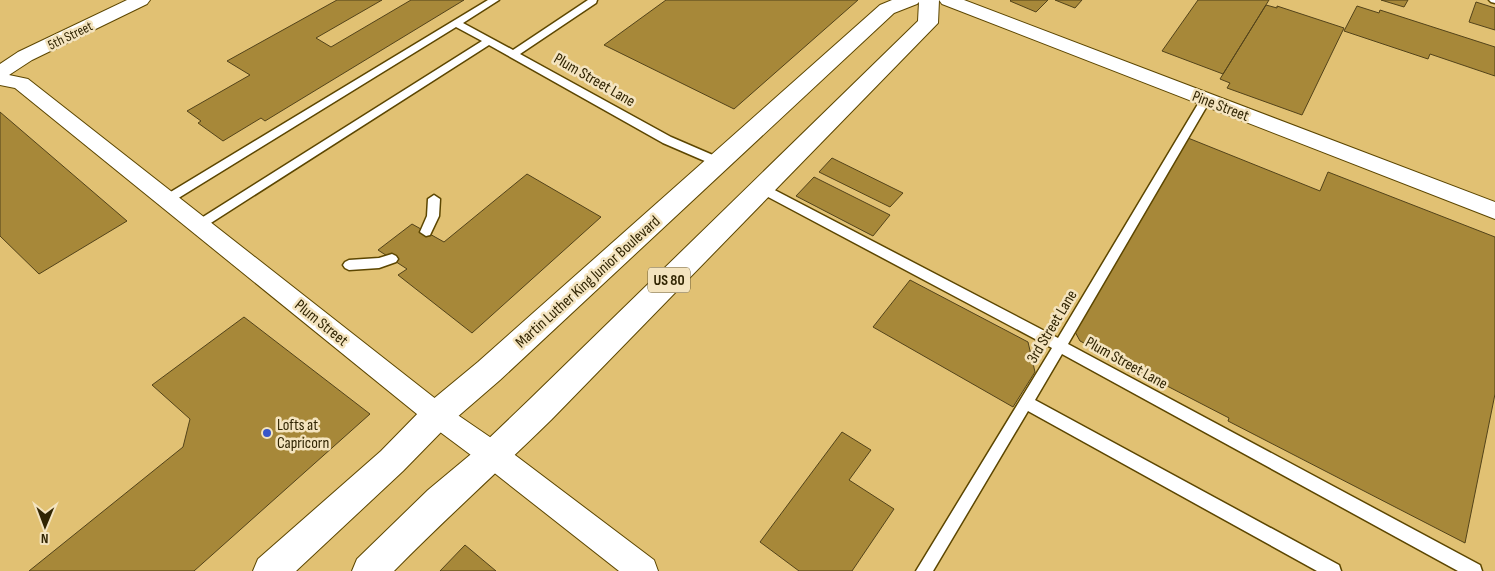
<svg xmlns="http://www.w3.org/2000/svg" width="1495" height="571" font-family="'Sofia Sans Condensed',sans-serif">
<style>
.building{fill:#a78839;stroke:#53431a}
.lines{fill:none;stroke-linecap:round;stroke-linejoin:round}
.lane-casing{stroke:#5c4600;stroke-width:3}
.street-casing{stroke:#5c4600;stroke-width:2}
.primary-casing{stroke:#5c4600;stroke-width:2}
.lane{fill:#fff;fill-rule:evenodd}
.street{fill:#fff;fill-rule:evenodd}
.primary{fill:#fff;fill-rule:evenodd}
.poi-dot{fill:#3956c8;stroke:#f4e4bf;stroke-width:2}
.labels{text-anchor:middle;stroke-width:5;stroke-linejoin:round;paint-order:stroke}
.far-street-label{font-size:14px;fill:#312503;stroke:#f4e4bf}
.shield{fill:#f4e4bf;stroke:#6c5e3b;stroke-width:1}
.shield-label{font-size:15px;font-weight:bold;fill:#312503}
.street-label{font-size:16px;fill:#312503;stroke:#f4e4bf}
.poi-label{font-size:16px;fill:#312503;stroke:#f4e4bf;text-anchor:start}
</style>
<rect width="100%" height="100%" fill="#e1c173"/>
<!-- building -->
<path class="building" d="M 337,0 L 382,0 L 316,38 L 331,47 L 411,0 L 464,0 L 265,121 L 261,118 L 223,141 L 198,123 L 201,121 L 187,111 L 250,75 L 227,61 Z
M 666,0 L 858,0 L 734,109 L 604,45 Z
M 1011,0 L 1048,0 L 1036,12 L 1010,1 Z
M 1055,0 L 1082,0 L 1075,8 Z
M 1198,0 L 1269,0 L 1223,74 L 1162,51 Z
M 1381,0 L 1408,0 L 1404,7 Z
M 1476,2 L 1495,8 L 1495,30 L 1469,22 Z
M 1266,5 L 1277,8 L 1277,6 L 1344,28 L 1302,115 L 1227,88 L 1230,83 L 1220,79 Z
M 1357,6 L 1379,13 L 1380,10 L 1495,47 L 1495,76 L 1430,54 L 1428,59 L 1344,31 Z
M 0,112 L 127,221 L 39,274 L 0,236 Z
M 1188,138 L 1320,191 L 1328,172 L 1495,237 L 1495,394 L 1465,543 L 1228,421 L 1229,418 L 1080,341 L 1074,330 Z
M 832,158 L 903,193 L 890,207 L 819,172 Z
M 527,174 L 601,217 L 472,333 L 398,275 L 407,269 L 378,250 L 412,224 L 444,242 Z
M 814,177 L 890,215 L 873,236 L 796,196 Z
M 910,280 L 1028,342 L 1035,372 L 1013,407 L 873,327 Z
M 244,317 L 370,414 L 194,571 L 29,571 L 183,447 L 190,419 L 152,385 Z
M 842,432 L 871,450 L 849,480 L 894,509 L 852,571 L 799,571 L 760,542 Z
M 465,545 L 496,571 L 440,571 Z"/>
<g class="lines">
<defs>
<path id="lane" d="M 488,0 L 499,0 L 463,23 L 513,50 L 588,0 L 597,0 L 596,3 L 520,54 L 671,137 L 722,159 L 724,162 L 722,165 L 714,165 L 663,143 L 489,45 L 203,228 L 195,228 L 193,225 L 195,222 L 482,41 L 456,27 L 172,202 L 164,202 L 162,199 L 164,196 Z
M 1489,0 L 1495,0 L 1495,3 L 1491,2 Z
M 1206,96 L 1211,99 L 1068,344 L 1480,565 L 1482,571 L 1458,571 L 1062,354 L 1035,400 L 1339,565 L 1341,571 L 1317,571 L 1028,411 L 933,571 L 916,571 L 1052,348 L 757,191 L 755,188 L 757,185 L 765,185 L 1058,338 L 1201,99 Z
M 434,195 L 440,199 L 439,216 L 430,235 L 426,236 L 420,232 L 427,216 L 428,199 Z
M 392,254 L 396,256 L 398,259 L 396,262 L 379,268 L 349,270 L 345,268 L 343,265 L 345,262 L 349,260 L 379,258 Z"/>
<path id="street" d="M 127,0 L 150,0 L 147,4 L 32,60 L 9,75 L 28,79 L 446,407 L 503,446 L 654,560 L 658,571 L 619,571 L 483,464 L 428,423 L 15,88 L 0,85 L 0,64 L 18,52 Z
M 939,0 L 964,0 L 1495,202 L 1495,219 L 942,4 Z"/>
<path id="primary" d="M 892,0 L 939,0 L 938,23 L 552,419 C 500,470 445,519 394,571 L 352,571 L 357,559 L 428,490 L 482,445 L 530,399 L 918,21 L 919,2 L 917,4 L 894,13 L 500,380 L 448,425 L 403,471 L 296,571 L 253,571 L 258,559 L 381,451 L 426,405 L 478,362 L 880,5 Z"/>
</defs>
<!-- lane casing -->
<use href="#lane" class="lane-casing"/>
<!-- street casing -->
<use href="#street" class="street-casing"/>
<!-- primary casing -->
<use href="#primary" class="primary-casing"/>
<!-- lane -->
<use href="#lane" class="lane"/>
<!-- street -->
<use href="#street" class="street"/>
<!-- primary -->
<use href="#primary" class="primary"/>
</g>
<!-- markers -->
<circle class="poi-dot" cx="267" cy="433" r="5"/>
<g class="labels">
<!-- far-street labels -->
<g class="far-street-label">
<text transform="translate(70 35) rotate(-26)" y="5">5th Street</text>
</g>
<!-- shield labels -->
<rect class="shield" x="648" y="267.5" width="42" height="25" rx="4"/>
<g class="shield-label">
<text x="669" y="285">US 80</text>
</g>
<!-- street labels -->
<g class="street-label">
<text transform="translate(595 79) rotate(30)" y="6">Plum Street Lane</text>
<text transform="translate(1221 105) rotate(21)" y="6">Pine Street</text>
<text transform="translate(587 281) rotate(-42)" y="6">Martin Luther King Junior Boulevard</text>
<text transform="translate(322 322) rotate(39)" y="6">Plum Street</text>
<text transform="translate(1051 326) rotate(-59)" y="6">3rd Street Lane</text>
<text transform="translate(1127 362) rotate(29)" y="6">Plum Street Lane</text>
</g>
<!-- poi labels -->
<g class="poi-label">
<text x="277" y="430">Lofts at<tspan x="277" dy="18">Capricorn</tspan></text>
</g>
</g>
<!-- north arrow -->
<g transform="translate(45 526) rotate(181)" stroke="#f4e4bf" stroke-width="4" paint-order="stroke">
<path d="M0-4L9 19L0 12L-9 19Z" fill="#312503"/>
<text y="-8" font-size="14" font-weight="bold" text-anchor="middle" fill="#312503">N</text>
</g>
</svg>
